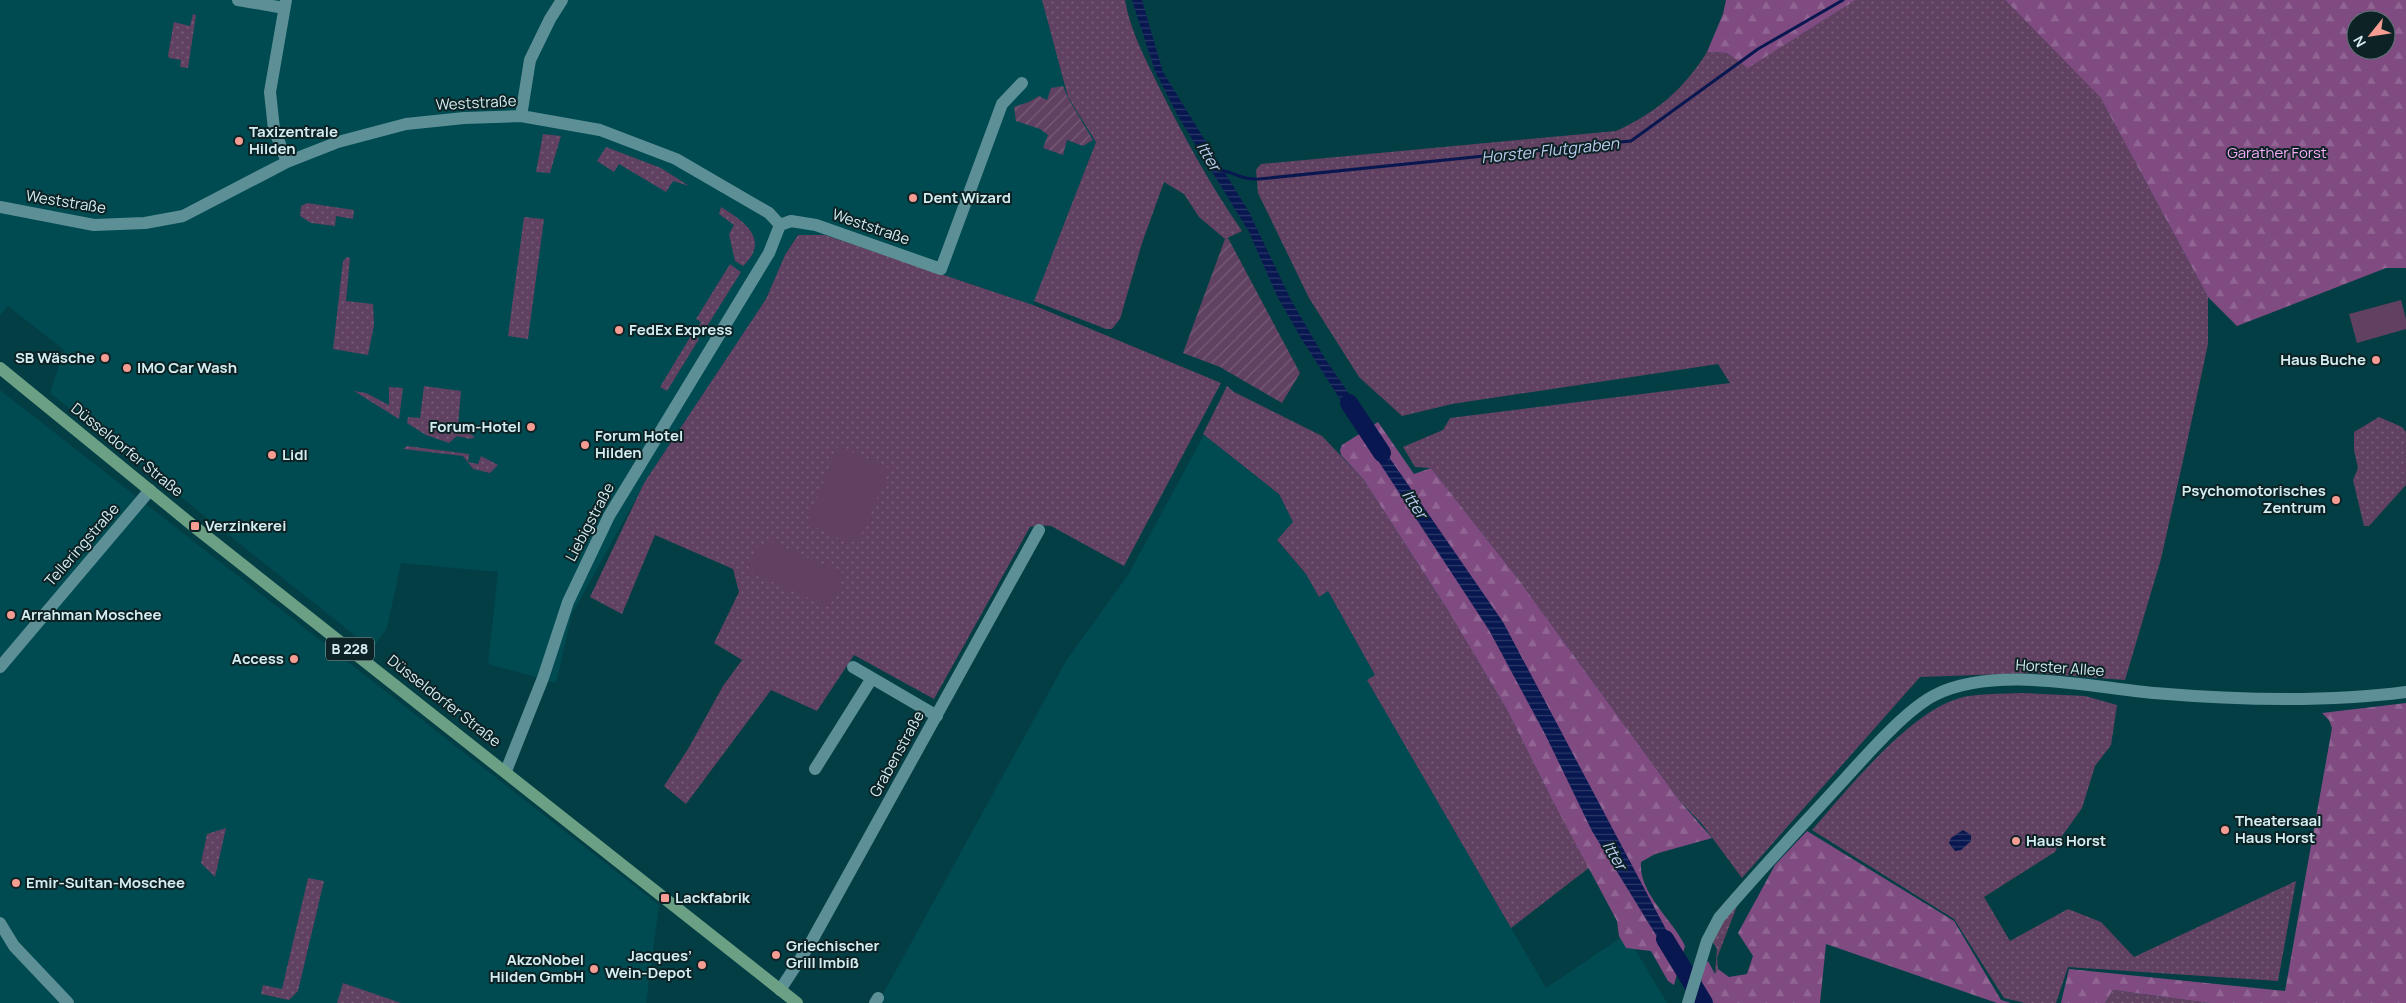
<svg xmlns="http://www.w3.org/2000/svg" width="2406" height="1003" font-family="Manrope,sans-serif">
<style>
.built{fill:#004a51}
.grass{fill:url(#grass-dots)}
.forest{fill:url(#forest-firs);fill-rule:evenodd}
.garden{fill:url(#garden-furrows)}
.pitch{fill:#614161}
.water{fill:url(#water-rules)}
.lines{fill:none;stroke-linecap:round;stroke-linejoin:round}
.stream{stroke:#08174f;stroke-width:3}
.river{stroke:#08174f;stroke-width:18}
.minor{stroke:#5d9096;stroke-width:12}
.major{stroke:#6ca085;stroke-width:12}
.poi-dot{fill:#f59c93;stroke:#0d2224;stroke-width:2}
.labels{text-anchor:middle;stroke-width:4;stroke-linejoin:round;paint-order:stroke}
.shield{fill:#0d2224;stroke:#98b0b4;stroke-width:1}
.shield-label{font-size:14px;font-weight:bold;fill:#d4edf1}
.street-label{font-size:15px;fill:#d4edf1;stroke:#0d2224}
.poi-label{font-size:15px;font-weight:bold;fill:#d4edf1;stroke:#0d2224;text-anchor:start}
.park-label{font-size:15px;fill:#f9acfa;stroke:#0d2224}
.water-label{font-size:16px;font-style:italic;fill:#bdcdf1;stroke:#0d2224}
</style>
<defs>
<pattern id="grass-dots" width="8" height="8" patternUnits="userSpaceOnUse" patternTransform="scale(1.25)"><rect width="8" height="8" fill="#614161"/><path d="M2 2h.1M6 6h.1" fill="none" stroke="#775d78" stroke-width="1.8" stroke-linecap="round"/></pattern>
<pattern id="forest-firs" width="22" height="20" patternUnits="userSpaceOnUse" patternTransform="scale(1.25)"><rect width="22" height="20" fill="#804b81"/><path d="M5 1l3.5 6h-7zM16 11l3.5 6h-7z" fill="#916593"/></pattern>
<pattern id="garden-furrows" width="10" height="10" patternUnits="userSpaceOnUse" patternTransform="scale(1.25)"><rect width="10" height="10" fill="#614161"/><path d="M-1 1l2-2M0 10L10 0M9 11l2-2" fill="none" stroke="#775d78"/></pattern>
<pattern id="water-rules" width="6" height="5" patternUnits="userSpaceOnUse" patternTransform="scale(1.25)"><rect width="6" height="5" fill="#08174f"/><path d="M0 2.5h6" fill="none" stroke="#2b3969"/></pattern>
</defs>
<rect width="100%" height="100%" fill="#043e45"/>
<!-- built -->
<path class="built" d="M 0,0 L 1042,0 L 1068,97 L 1096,142 L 1033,305 L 825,235 L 797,235 L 785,255 L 766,299 L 644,484 L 572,614 L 556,683 L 488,664 L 498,572 L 401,563 L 387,628 L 372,649 L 50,393 L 64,350 L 8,306 L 0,316 Z
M 0,390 L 659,905 L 646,1003 L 0,1003 Z
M 1204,435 L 1279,494 L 1293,522 L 1277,541 L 1306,574 L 1319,596 L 1328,591 L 1376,676 L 1368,681 L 1546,988 L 1626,934 L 1667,1003 L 878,1003 L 1066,661 L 1128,575 Z"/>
<!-- grass -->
<path class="grass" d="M 1042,0 L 1125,0 C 1130,30 1145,58 1158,85 C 1183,135 1210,185 1242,231 L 1225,239 L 1199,217 L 1184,194 L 1164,182 L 1142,243 L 1120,319 L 1112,329 L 1106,329 L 1034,301 L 1096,142 L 1068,97 Z
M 1856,0 L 2005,0 L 2099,95 L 2208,297 L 2208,344 L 2186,447 L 2161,559 L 2125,680 L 2034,673 L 1920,677 L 1742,878 L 1702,824 L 1679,800 L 1519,580 L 1431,468 L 1415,467 L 1403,447 L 1443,430 L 1450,418 L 1730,383 L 1718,364 L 1452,404 L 1402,416 L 1359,377 L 1309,298 L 1258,193 L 1256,170 L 1261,164 L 1616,131 C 1657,112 1683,90 1707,52 L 1727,53 L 1749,67 Z
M 193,14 L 196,15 L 188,68 L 180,67 L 181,60 L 169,58 L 168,55 L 174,22 L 190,26 Z
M 543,134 L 561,136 L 550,173 L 536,172 Z
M 606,147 L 661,168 L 689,186 L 673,181 L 666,192 L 619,164 L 614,172 L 597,161 Z
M 307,203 L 354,210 L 353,219 L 336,216 L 335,226 L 311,223 L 300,216 L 301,206 Z
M 721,207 C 742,220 772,239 743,266 L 735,261 L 729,234 L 734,225 L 719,214 Z
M 524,217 L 544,219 L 528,339 L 508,336 Z
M 798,235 L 825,235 L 1033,305 L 1221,383 L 1124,566 L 1051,526 L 1038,525 L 1030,527 L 934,699 L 854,655 L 817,711 L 771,690 L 686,804 L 664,786 L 688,749 L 723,686 L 742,660 L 714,643 L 739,592 L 733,569 L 655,535 L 622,614 L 590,597 L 644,483 L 766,299 L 785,255 Z
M 347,257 L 350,258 L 346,301 L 373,304 L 374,325 L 368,355 L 333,349 L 343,261 Z
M 730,264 L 741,272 L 704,331 L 698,327 L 701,322 L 696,319 Z
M 692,334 L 699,339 L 667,391 L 660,387 Z
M 424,386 L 461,391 L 458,426 L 475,437 L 470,439 L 457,436 L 449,443 L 426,435 L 407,423 L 408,417 L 420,418 Z
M 1227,386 L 1234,392 L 1322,436 L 1363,479 L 1444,604 L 1506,708 L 1548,792 L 1590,867 L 1511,928 L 1367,680 L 1375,675 L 1328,591 L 1319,597 L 1306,574 L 1277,540 L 1293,522 L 1279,494 L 1203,434 Z
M 389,387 L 403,388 L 399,419 L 354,391 L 366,393 L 389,405 Z
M 2379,417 L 2402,427 L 2406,432 L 2406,485 L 2369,526 L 2364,526 L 2353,480 L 2358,468 L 2354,450 L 2354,432 Z
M 407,446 L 469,454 L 468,462 L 478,464 L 481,456 L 498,465 L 490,473 L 473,469 L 463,456 L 403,449 Z
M 2022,693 L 2085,696 L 2117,705 L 2111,745 L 2095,766 L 2082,808 L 2062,836 L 2055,852 L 1984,897 L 2010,941 L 2068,909 L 2101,922 L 2134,957 L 2296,881 L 2278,981 L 2068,967 L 2056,1003 L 2025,1003 L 2004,998 L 1954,919 L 1812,830 C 1846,791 1908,714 1957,699 C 1973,693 2004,694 2022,693 Z
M 226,828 L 215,877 L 201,863 L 207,834 Z
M 308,878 L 324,881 L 298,991 L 289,1000 L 261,994 L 263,985 L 282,989 Z
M 1737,906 L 1717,958 L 1718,969 L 1715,974 L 1717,949 L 1712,941 L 1720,924 Z
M 343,983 L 401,1003 L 337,1003 Z
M 2113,990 L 2209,1003 L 2105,1003 Z"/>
<!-- forest -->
<path class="forest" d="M 1726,0 L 1856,0 L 1748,68 L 1727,53 L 1707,52 L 1723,14 Z
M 2005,0 L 2406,0 L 2406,268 L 2386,268 L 2237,326 L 2208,297 L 2100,97 ZM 2356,20 L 2386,20 L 2386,50 L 2356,50 Z
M 1378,422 L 1414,474 L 1431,468 L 1519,580 L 1679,800 L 1712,838 L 1655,854 L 1641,862 C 1638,893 1674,921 1685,946 L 1674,985 L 1668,981 L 1651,951 L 1626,948 L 1619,936 L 1617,921 L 1548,792 L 1506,708 L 1444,604 L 1363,479 L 1341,455 L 1340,450 L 1342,445 Z
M 2406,703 L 2406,1003 L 2209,1003 L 2113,990 L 2105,1003 L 2061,1003 L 2069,969 L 2285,991 L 2332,728 L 2329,720 L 2322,713 Z
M 1807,831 L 1954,921 L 2001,1000 L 2011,1003 L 1997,1003 L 1826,944 L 1820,1003 L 1698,1003 L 1704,965 L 1708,961 L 1715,974 L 1718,969 L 1729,977 L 1747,974 L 1753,956 L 1738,933 L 1775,865 Z"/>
<!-- garden -->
<path class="garden" d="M 1063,86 L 1068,98 L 1093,140 L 1083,146 L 1067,140 L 1063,155 L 1043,148 L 1048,135 L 1040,129 L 1016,121 L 1014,107 L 1029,102 L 1039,96 L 1047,100 L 1051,88 Z
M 1228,238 L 1300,373 L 1282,403 L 1220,367 L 1183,353 L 1225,239 Z"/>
<!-- pitch -->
<path class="pitch" d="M 2401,300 L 2406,319 L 2406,329 L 2357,343 L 2349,314 Z
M 838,446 L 890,469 L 859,540 L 849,543 L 807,523 Z
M 770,541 L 845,574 L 829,607 L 748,571 L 757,547 Z"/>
<!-- water -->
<path class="water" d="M 1132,0 L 1142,0 L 1163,72 L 1249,212 L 1291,300 L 1324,357 L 1366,419 L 1357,426 L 1301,338 L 1277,296 L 1249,232 L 1178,116 L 1155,71 Z
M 1371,431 L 1503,622 L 1679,954 L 1675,966 L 1592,831 L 1545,734 L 1489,630 L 1362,436 Z
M 1963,830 L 1971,835 L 1971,841 L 1961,850 L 1955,851 L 1949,843 L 1951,838 Z"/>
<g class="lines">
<!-- stream -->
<path class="stream" d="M 1220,170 C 1236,173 1242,180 1259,179 L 1631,141 L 1758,49 L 1843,0"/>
<!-- river -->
<path class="river" d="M 1349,403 L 1382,453
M 1665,939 L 1704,1003"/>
<!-- minor -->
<path class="minor" d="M 238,0 L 284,8
M 286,0 L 270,92 L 274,129 L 287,162
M 521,116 L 530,60 L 550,19 L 562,0
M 0,207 L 94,225 L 145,223 L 183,216 L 287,162 L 338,142 L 406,124 L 464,118 L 521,116 L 600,130 L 676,159 L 769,213 L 780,225
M 780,225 L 791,221 L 816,225 L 941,269 L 1002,104 L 1022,83
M 0,667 L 150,490
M 853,667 L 937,716
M 815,769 L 872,678
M 506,771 L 543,678 L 568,602 L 609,516 L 769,253 L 780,225
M 0,923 L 14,946 L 68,1003
M 780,990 L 810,944 L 1039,530
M 875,1003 L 878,998
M 1688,1003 L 1707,941 L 1719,918 C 1758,872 1800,828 1841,783 C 1864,758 1905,710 1935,695 C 1995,665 2090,687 2154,693 C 2237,700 2323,703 2406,692"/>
<!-- major -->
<path class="major" d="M 0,368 L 196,528 L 797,1003"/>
</g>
<!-- markers -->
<g class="poi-dot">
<circle cx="239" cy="141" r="5"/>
<circle cx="913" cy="198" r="5"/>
<circle cx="619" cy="330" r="5"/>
<circle cx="105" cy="358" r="5"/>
<circle cx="2376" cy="360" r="5"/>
<circle cx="127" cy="368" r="5"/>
<circle cx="531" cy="427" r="5"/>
<circle cx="585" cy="445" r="5"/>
<circle cx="272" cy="455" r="5"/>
<circle cx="2336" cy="500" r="5"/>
<rect x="190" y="521" width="10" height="10" rx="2.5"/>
<circle cx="11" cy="615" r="5"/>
<circle cx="294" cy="659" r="5"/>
<circle cx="2225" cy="830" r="5"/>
<circle cx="2016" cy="841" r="5"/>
<circle cx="16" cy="883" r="5"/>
<rect x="660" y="893" width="10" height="10" rx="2.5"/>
<circle cx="776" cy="955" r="5"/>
<circle cx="702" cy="965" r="5"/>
<circle cx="594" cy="969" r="5"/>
</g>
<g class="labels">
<!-- shield labels -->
<rect class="shield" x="326" y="637.5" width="48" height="23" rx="4"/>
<g class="shield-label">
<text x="350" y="654">B 228</text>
</g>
<!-- street labels -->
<g class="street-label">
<text transform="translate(476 103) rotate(-3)" y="5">Weststraße</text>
<text transform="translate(66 202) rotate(9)" y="5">Weststraße</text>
<text transform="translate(871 227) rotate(19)" y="5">Weststraße</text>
<text transform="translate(127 450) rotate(39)" y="5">Düsseldorfer Straße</text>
<text transform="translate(590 522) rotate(-62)" y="5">Liebigstraße</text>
<text transform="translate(82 545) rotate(-49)" y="5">Telleringstraße</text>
<text transform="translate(2060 668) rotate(4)" y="5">Horster Allee</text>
<text transform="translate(444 701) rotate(38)" y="5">Düsseldorfer Straße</text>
<text transform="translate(897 754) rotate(-61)" y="5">Grabenstraße</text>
</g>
<!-- poi labels -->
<g class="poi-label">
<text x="249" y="137">Taxizentrale<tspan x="249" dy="17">Hilden</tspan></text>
<text x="923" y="203">Dent Wizard</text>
<text x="629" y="335">FedEx Express</text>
<text x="95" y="363" text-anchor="end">SB Wäsche</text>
<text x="2366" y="365" text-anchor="end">Haus Buche</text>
<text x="137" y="373">IMO Car Wash</text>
<text x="521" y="432" text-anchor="end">Forum-Hotel</text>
<text x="595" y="441">Forum Hotel<tspan x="595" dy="17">Hilden</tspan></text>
<text x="282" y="460">Lidl</text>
<text x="2326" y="496" text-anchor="end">Psychomotorisches<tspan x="2326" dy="17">Zentrum</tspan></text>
<text x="205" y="531">Verzinkerei</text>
<text x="21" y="620">Arrahman Moschee</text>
<text x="284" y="664" text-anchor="end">Access</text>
<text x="2235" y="826">Theatersaal<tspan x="2235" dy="17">Haus Horst</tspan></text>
<text x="2026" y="846">Haus Horst</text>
<text x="26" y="888">Emir-Sultan-Moschee</text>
<text x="675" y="903">Lackfabrik</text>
<text x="786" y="951">Griechischer<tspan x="786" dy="17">Grill Imbiß</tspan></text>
<text x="692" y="961" text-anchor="end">Jacques’<tspan x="692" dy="17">Wein-Depot</tspan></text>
<text x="584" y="965" text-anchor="end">AkzoNobel<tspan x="584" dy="17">Hilden GmbH</tspan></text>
</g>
<!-- park labels -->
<g class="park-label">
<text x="2277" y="158">Garather Forst</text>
</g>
<!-- water labels -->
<g class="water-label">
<text transform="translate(1550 150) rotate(-6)" y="6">Horster Flutgraben</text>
<text transform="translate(1209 156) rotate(59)" y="6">Itter</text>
<text transform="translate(1415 504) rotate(56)" y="6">Itter</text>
<text transform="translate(1615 855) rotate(59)" y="6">Itter</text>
</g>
</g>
<!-- north arrow -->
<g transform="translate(2371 35) rotate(240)"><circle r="24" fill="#0d2224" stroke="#5d7376"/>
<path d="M0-4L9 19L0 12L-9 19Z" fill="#f59c93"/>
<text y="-8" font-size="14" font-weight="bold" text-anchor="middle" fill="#d4edf1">N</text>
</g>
</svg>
